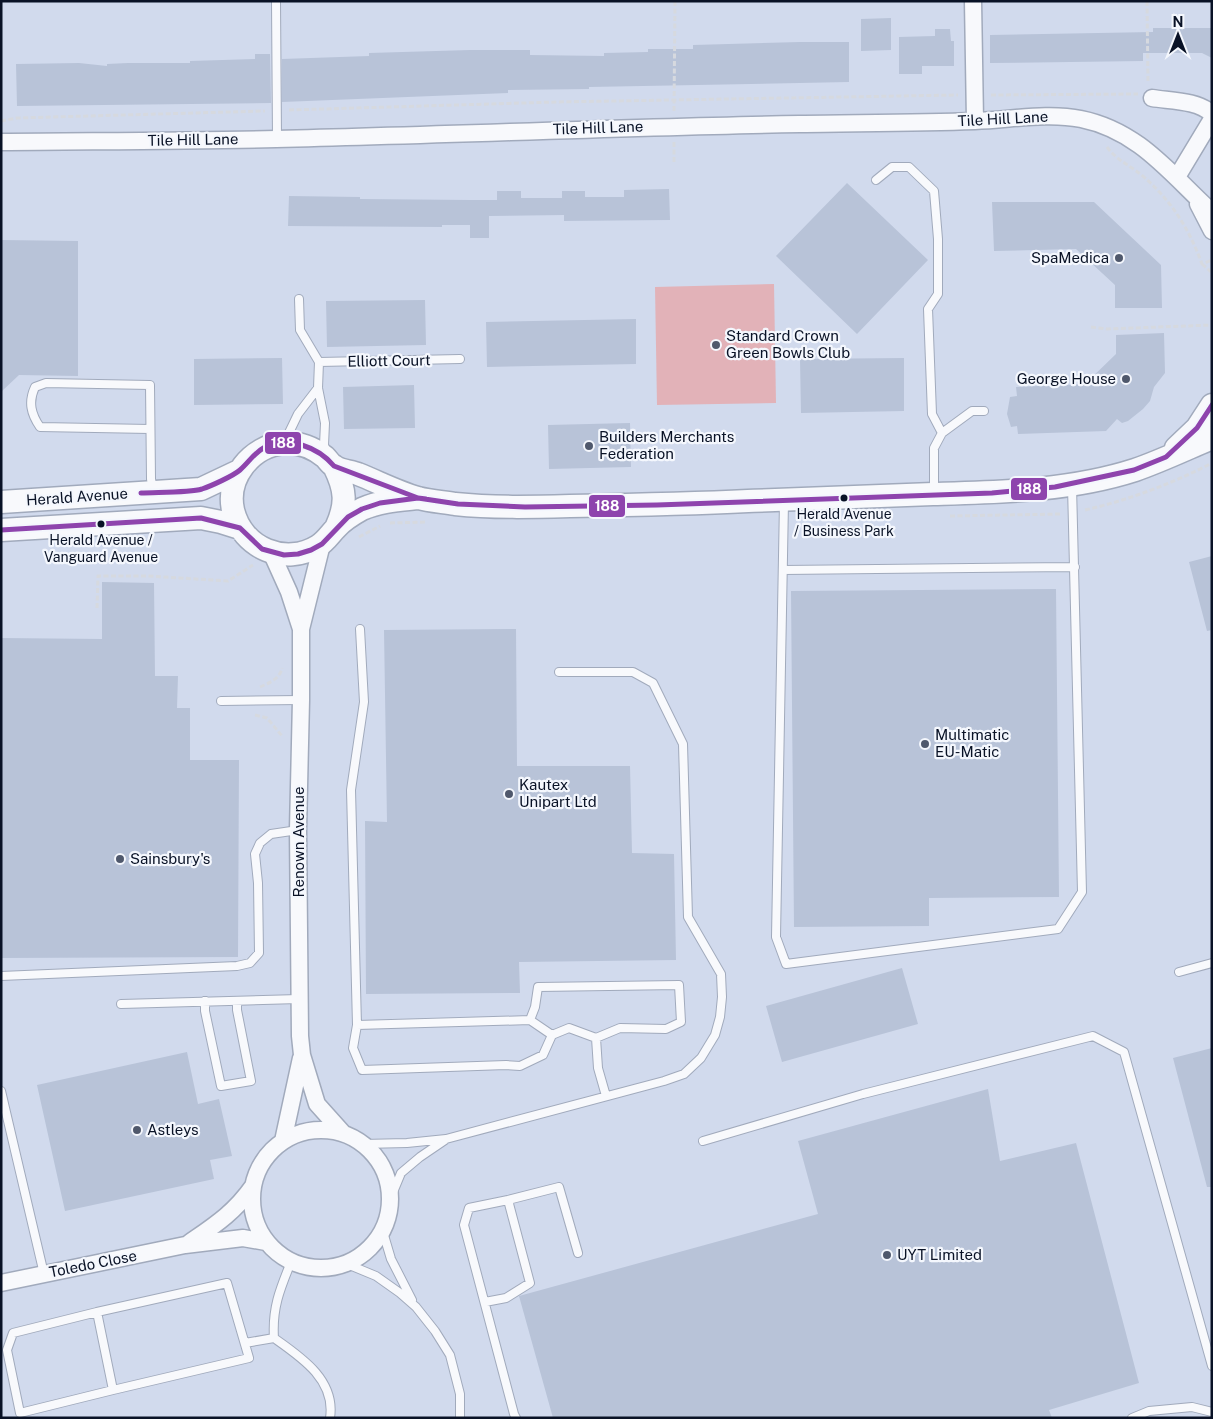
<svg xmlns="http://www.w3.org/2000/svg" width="1213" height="1419" font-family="'Public Sans',sans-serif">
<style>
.green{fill:#e2b2b8}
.building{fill:#b8c3d8}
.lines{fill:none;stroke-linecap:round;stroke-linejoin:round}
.service-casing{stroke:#a1aabc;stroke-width:10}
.minor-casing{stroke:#a1aabc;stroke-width:19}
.secondary-casing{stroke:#a1aabc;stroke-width:25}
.path{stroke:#d6d9df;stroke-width:3;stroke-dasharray:5 2.5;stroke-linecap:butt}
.service{stroke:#f8f9fc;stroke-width:8}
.minor{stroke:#f8f9fc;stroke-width:16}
.secondary{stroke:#f8f9fc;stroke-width:22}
.bus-1-casing{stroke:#f4f7fd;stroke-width:9}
.bus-1{stroke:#8e44ad;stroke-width:5}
.poi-dot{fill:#4f586c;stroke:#f4f7fd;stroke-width:2}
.bus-dot{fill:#091226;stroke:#f4f7fd;stroke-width:2}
.labels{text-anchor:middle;stroke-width:4.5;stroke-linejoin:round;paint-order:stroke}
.bus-label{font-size:14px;fill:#091226;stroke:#f4f7fd}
.street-label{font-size:15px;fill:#091226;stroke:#f4f7fd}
.poi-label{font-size:15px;fill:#091226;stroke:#f4f7fd;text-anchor:start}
.line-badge{stroke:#f4f7fd;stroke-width:2}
.badge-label{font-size:14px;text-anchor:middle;font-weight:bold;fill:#fff}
</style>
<rect width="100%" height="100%" fill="#d1daed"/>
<!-- green -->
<path class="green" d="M 774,284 L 776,403 L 657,405 L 655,287 Z"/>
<!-- building -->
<path class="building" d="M 891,18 L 891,50 L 861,51 L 861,19 Z
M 1153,28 L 1212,28 L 1212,58 L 1202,53 L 1143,53 L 1143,61 L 990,63 L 990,35 L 1153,32 Z
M 935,29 L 950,29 L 951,41 L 954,41 L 954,66 L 922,66 L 922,74 L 899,74 L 899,37 L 935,36 Z
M 800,42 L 849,42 L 849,82 L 589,87 L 589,89 L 508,90 L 508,93 L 282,102 L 282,59 L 369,56 L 369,53 L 470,50 L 530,50 L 530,55 L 604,56 L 604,53 L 648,52 L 648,49 L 693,49 L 693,45 Z
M 255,54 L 270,54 L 271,103 L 17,106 L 16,64 L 79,63 L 107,66 L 107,64 L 128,63 L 190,63 L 190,61 L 255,59 Z
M 847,183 L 928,260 L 857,334 L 776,256 Z
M 669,189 L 670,220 L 564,221 L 564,215 L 489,216 L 489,238 L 470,238 L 470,225 L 442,225 L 442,227 L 288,226 L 289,196 L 360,197 L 360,199 L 470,200 L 497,200 L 497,191 L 521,191 L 521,198 L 562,198 L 562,191 L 585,191 L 585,197 L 624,197 L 624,190 Z
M 992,202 L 1094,202 L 1161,265 L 1162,308 L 1115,308 L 1115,285 L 1076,249 L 994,251 Z
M 1,240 L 78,241 L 78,376 L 19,375 L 1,392 Z
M 425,300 L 426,345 L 327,347 L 326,301 Z
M 636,319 L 636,364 L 487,367 L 486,322 Z
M 1164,333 L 1165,373 L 1154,387 L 1150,401 L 1143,409 L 1128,421 L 1122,423 L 1117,419 L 1106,431 L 1018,434 L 1017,426 L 1011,427 L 1007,414 L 1010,397 L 1017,396 L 1016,387 L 1085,384 L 1116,354 L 1116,335 Z
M 282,358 L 283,404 L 194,405 L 194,359 Z
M 904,358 L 904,411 L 801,413 L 800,359 Z
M 414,385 L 415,428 L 344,429 L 343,387 Z
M 630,423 L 631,467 L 549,469 L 548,425 Z
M 1212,556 L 1212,630 L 1207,631 L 1189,562 Z
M 102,582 L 154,583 L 155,676 L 178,676 L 177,708 L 190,708 L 190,760 L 239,760 L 238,957 L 1,958 L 1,638 L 102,639 Z
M 1056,589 L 1059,897 L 929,898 L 929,926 L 794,927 L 791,591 Z
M 516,629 L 517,766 L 630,766 L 632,853 L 674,854 L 676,960 L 519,962 L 520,993 L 366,994 L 365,821 L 387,822 L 384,630 Z
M 902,968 L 918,1024 L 782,1062 L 766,1006 Z
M 1212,1048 L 1212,1187 L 1207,1187 L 1173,1058 Z
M 187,1052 L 198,1104 L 219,1099 L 232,1156 L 210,1160 L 214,1179 L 65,1211 L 37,1085 Z
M 988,1089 L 1000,1161 L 1076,1143 L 1139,1383 L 1049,1410 L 1052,1418 L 553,1418 L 519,1296 L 818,1214 L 798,1141 Z"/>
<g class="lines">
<defs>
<path id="service" d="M 276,1 L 277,139
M 876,180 L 892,167 L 909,167 L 934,191 L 938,239 L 938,294 L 928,309 L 932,414 L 942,433
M 299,299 L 300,330 L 319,362 L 318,388 L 325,423 L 324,445 L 326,451
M 319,362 L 460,359
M 150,429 L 40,427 C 31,414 28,402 35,387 L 46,383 L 150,385 L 151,479 L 153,490
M 285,441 L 298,414 L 318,388
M 934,493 L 934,448 L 942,433 L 972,411 L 984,411
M 784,502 L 776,937 L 786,964 L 1058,929 L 1082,892 L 1072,486
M 783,570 L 1075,567
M 221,701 L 301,700
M 1179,972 L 1212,963
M 1,976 L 237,966 L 250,963 L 259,953 L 258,883 L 255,854 L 260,843 L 271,834 L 298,830
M 679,985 L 681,1022 L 666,1029 L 620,1028 L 596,1038 L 569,1028 L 552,1035 L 543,1055 L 520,1066 L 506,1065 L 362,1070 L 353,1048 L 357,1025 L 530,1020 L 535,1007 L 538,987 Z
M 205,1001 L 205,1011 L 221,1086 L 251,1081 L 237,1010 L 237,1001
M 121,1004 L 299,999
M 530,1020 L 552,1035
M 357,1025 L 351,790 L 364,702 L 360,629
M 596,1038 L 598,1068 L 606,1096
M 1,1091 L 44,1274
M 703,1141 L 863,1094 L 1093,1036 L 1124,1052 L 1212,1366
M 363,1144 L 407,1143 L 446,1139 L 664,1081 L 684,1074 L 701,1058 L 715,1035 L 720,1017 L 722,997 L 721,974 L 688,917 L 683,744 L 653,683 L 633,672 L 559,672
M 391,1197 L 401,1173 L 420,1157 L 445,1140
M 508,1200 L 559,1187 L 578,1253
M 383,1232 L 391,1259 L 412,1300
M 291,1262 C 280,1289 272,1308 274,1338 C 301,1357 336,1380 330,1418
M 347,1264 L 376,1276 L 400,1293 L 416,1307 L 435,1331 L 450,1355 L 460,1394 L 460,1418
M 227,1283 L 249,1358 L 113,1390 L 97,1312 Z
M 485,1302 L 506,1298 L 530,1283 L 508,1200 L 469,1208 L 464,1225 L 514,1414 L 516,1418
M 97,1312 L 13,1333 L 7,1350 L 20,1413 L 113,1390
M 245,1343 L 274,1338
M 1132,1418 L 1149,1411 L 1192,1407 L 1212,1412"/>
<path id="minor" d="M 973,1 L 975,121
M 1152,98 C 1170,101 1198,100 1212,114
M 1,142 C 93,141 184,141 276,139 C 451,135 626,127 800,124 C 859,123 917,123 975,121 C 1010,120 1047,112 1081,119 C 1140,131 1171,175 1212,212
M 1177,177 L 1212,119
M 1198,204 L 1212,231
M 322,544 L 301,629 L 301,700 L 298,830 L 300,1036 L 302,1055 L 317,1104 L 343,1133
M 271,552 L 289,592 L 301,629
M252 1199a69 69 0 1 1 138 0a69 69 0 1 1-138 0Z
M 283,1141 L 301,1058
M 189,1243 C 215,1225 234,1213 253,1186
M 1,1283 L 185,1245 L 243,1238 L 266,1242"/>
<path id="secondary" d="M 1176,448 L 1197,428 L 1212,405
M 334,466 C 346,490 347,504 336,528
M 418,498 C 399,500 380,501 362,509 C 353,514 343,520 336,528 C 330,534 326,541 318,546 C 286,566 242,549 233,510 C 226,478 251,446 284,443 C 299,442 314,448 325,457 C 328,460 330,464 334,466 C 340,471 351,471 358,474 C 378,482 397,492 418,498 C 429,501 443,502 455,504 C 493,508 532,507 570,506 C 630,505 689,504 748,501 C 810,499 872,496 933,494 C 1000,492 1070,491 1135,470 C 1161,461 1186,449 1212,438
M 1,502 L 201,489 L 239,471
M 1,530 L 201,518 L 221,522 L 240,528"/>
</defs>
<!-- service casing -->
<use href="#service" class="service-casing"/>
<!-- minor casing -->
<use href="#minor" class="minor-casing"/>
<!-- secondary casing -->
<use href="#secondary" class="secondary-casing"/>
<!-- path -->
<path class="path" d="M 1147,1 L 1148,83
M 991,95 L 1138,94
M 289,110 L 556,102 L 958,95
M 674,111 L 675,1
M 1,121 L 17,118 L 265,111
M 674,142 L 674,164
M 1107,147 C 1118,162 1132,166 1145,178 C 1173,203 1189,229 1202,264 L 1212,260
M 1202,264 L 1211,272 L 1212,276
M 1091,327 L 1107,329 L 1212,325
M 1085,510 C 1129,500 1171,484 1212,463
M 950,516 L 1061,514
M 390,523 L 427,522
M 359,537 L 380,526
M 97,608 L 98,576 L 148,576 L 228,581 L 253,565
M 260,687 C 269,683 280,679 282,668
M 255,715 L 267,718 L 282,736"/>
<!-- service -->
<use href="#service" class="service"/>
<!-- minor -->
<use href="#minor" class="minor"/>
<!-- secondary -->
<use href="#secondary" class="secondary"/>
<defs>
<path id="bus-1" d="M 141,493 C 156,492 189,493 202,489 C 211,486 233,476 240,470 C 249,462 254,453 265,447 C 289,436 318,447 334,466 L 418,498 L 426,499
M 1,530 L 201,518 L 240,528 L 262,549 L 284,555 L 298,554 L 311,550 L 322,544 L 348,517 L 362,509 L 380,503 L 418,498 L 458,504 L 525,507 L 657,505 L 992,493 L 1055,487 L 1134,470 L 1166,457 L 1197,428 L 1212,405"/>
</defs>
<!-- bus-1 casing -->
<use href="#bus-1" class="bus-1-casing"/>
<!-- bus-1 -->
<use href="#bus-1" class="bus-1"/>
</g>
<!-- markers -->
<g class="poi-dot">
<circle cx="1119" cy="258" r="5"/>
<circle cx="716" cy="345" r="5"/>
<circle cx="1126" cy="379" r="5"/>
<circle cx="589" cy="446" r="5"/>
<circle cx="925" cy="744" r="5"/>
<circle cx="509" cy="794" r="5"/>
<circle cx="120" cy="859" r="5"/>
<circle cx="137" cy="1130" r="5"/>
<circle cx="887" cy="1255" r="5"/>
</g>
<g class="bus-dot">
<circle cx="844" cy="498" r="4.5"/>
<circle cx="101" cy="524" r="4.5"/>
</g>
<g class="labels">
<!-- bus labels -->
<g class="bus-label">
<text x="844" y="519">Herald Avenue<tspan x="844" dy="17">/ Business Park</tspan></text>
<text x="101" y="545">Herald Avenue /<tspan x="101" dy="17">Vanguard Avenue</tspan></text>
</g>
<!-- street labels -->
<g class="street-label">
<text transform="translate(1003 119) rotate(-3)" y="5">Tile Hill Lane</text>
<text transform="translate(598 128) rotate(-2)" y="5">Tile Hill Lane</text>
<text transform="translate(193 140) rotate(-1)" y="5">Tile Hill Lane</text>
<text transform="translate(389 361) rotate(-1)" y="5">Elliott Court</text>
<text transform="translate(77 497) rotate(-4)" y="5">Herald Avenue</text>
<text transform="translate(299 842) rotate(-90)" y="5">Renown Avenue</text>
<text transform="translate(93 1264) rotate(-11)" y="5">Toledo Close</text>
</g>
<!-- poi labels -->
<g class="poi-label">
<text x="1109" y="263" text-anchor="end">SpaMedica</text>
<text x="726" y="341">Standard Crown<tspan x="726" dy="17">Green Bowls Club</tspan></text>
<text x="1116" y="384" text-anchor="end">George House</text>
<text x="599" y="442">Builders Merchants<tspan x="599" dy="17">Federation</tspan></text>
<text x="935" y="740">Multimatic<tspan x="935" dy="17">EU-Matic</tspan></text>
<text x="519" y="790">Kautex<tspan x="519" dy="17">Unipart Ltd</tspan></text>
<text x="130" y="864">Sainsbury's</text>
<text x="147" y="1135">Astleys</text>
<text x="897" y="1260">UYT Limited</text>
</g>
</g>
<g class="line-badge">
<rect x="264" y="431" width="38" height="24" rx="5" fill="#8e44ad"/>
<rect x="1010" y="477" width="38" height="24" rx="5" fill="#8e44ad"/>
<rect x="588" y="494" width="38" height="24" rx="5" fill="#8e44ad"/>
</g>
<g class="badge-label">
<text x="283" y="448">188</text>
<text x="1029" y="494">188</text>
<text x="607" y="511">188</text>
</g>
<!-- border -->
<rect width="1213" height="1419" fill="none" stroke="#091226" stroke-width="5"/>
<!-- north arrow -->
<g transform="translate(1178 35)" stroke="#f4f7fd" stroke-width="4" paint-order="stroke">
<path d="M0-4L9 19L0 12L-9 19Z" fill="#091226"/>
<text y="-8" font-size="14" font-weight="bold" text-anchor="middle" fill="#091226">N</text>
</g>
</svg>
